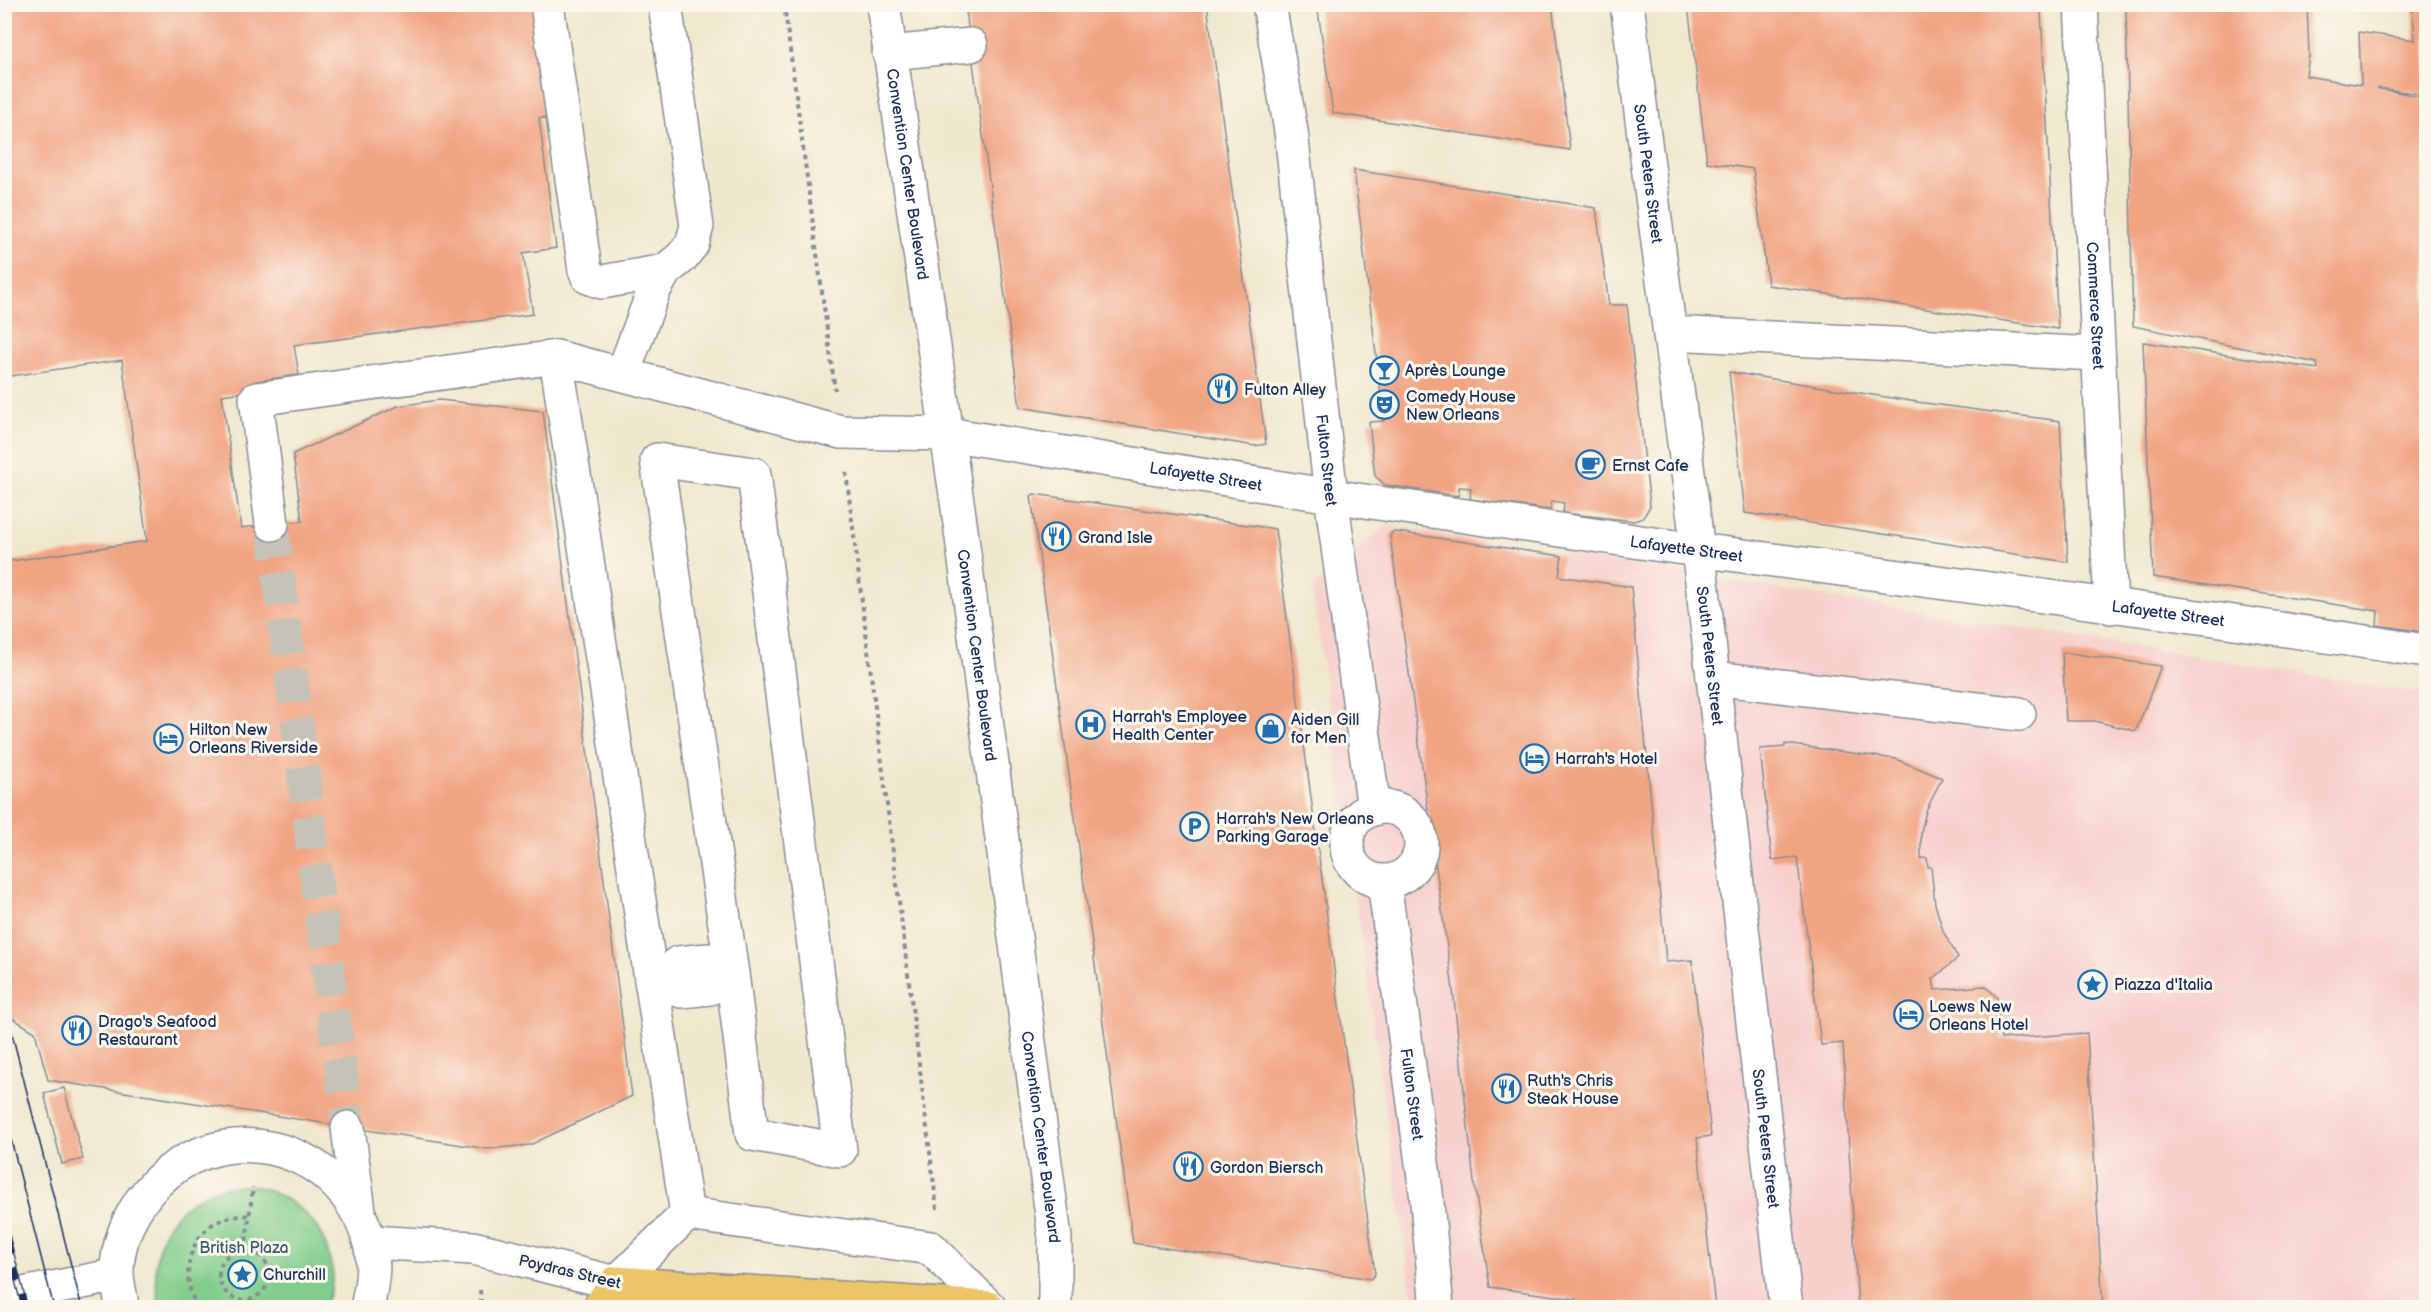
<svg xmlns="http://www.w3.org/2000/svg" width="2431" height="1312" font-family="'Balsamiq Sans',sans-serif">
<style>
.built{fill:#f7d0cc}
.green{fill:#82cd8b;stroke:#4e7e74;stroke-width:1.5}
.building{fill:#f1a482}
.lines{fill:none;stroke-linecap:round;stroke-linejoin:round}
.minor-tunnel{stroke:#c5c3b8;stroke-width:33;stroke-dasharray:33 16;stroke-linecap:butt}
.minor-casing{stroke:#868c96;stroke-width:36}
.major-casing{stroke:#868c96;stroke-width:36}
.path{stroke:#868c96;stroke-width:4;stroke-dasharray:4.5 4.5;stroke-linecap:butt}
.minor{stroke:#fff;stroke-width:33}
.major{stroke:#edc569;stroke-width:33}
.tram{stroke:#1b2f5e;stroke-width:1.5}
.rail-casing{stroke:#1b2f5e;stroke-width:7}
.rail{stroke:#fbf7ec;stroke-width:4.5;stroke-dasharray:14;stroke-linecap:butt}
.labels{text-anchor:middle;stroke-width:6;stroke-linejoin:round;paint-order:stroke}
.street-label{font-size:16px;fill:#1b2f5e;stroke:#fbf7ec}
.poi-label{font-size:16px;fill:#1b2f5e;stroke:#fbf7ec;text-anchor:start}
.park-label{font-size:16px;fill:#3a5e6c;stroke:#fbf7ec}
</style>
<rect width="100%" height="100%" fill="#fbf7ec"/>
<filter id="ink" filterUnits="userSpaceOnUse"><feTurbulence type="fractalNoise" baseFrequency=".0167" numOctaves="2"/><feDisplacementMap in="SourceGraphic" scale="12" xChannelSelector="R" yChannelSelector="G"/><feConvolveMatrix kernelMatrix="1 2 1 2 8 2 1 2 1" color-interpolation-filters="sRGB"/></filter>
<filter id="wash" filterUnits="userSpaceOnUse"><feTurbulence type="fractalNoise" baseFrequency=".008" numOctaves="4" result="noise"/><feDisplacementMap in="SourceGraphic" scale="24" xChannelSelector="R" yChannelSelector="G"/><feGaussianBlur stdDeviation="1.35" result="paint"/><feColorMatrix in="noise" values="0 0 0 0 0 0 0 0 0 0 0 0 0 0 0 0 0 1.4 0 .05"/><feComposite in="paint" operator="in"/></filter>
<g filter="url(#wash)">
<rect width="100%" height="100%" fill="#f0e8ce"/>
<!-- built -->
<path class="built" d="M 1386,525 L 2426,694 L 2426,1307 L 1438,1308 L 1413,1304 L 1312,588 Z"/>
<!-- green -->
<path class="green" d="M 254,1186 C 290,1195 321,1219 329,1257 C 330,1262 333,1270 333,1275 C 333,1285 328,1298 324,1307 L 160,1307 C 147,1252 163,1206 222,1188 C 232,1185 244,1186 254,1186 Z"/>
<g id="blocks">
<!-- building -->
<path class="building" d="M 4,4 L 540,4 L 558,117 L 539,118 L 556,248 L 523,253 L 533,314 L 294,345 L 299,375 L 256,381 L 257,390 L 222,395 L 241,528 L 302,521 L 293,454 L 398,406 L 439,400 L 543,411 L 632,1096 L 530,1145 L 488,1149 L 48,1080 L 35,1032 L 4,1013 L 4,935 L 8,928 L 4,914 L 4,562 L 147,541 L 122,360 L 4,377 Z
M 965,4 L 1207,4 L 1266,444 L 1255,446 L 1020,407 Z
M 1317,4 L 1552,4 L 1570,150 L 1333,113 Z
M 2126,4 L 2307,4 L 2309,55 L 2306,76 L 2361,85 L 2359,32 L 2415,40 L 2412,4 L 2426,4 L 2426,95 L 2377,88 L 2426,98 L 2426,632 L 2377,625 L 2378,611 L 2153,577 L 2143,342 L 2318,369 L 2317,363 L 2133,326 Z
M 1688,5 L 1992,5 L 2041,12 L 2058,329 L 1768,285 L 1753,169 L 1707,162 Z
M 1354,170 L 1596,208 L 1609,305 L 1627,305 L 1650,506 L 1643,518 L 1634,521 L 1563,513 L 1564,503 L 1552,501 L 1550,510 L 1470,499 L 1471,488 L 1459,487 L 1459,496 L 1385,485 L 1375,476 L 1369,422 L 1384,421 Z
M 1729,372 L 1917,402 L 2060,421 L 2068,562 L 1745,513 Z
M 1034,494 L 1275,529 L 1375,1274 L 1371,1279 L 1133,1243 L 1031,496 Z
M 1396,532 L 1562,556 L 1559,576 L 1631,587 L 1666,962 L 1692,960 L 1711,1136 L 1697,1138 L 1715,1308 L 1661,1308 L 1622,1302 L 1621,1308 L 1595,1308 L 1576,1304 L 1576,1299 L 1490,1287 L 1474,1182 L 1453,990 L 1390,536 L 1391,533 Z
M 2062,652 L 2161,666 L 2136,731 L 2094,721 L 2066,721 Z
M 1785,744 L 1896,759 L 1942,778 L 1926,811 L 1921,832 L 1921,858 L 1927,858 L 1928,867 L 1931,867 L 1935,904 L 1943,931 L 1958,958 L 1933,979 L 1935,990 L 1985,986 L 1997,997 L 2001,1039 L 2087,1033 L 2103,1308 L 1858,1308 L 1843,1043 L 1821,1045 L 1797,857 L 1772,860 L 1760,749 L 1785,747 Z
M 64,1088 L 83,1159 L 62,1164 L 44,1093 Z"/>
</g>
</g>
<g filter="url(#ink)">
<use href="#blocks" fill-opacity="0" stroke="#868c96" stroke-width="1.5"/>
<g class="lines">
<!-- minor-tunnel -->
<path class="minor-tunnel" d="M 272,524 L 348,1128"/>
<defs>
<g id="minor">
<path d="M 547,4 L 585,270 L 588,277 L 602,282 L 665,271"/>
<path id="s1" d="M 883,4 L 958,508 L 1055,1238 L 1055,1308"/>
<path id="s2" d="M 1269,4 L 1291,131 L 1331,496 L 1374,809"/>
<path id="s3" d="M 1627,4 L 1701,573 L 1786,1308"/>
<path id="s4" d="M 2081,4 L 2111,607"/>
<path d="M 889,53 L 971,45"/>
<path d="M 1670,333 L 2098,354"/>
<path d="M 556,357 L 687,1214"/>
<path d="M 623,373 L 654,290 L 665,271 L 682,257 L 692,244 L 697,226 L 665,4"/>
<path d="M 657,460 L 754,474 L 840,1150 L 752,1134 L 732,973 Z"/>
<path id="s5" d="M 272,524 L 256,399 L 556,357 L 841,432 L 947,434 L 1331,496 L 1654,544 L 2214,619 L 2426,651"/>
<path d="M 1713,678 L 2019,714"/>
<circle cx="1384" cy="844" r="37"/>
<path id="s6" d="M 1384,882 L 1426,1192 L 1437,1308"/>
<path d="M 668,980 L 678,963 L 707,960 L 719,974"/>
<path d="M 651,981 L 668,980 L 681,991 L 710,988 L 719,974"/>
<path d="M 348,1128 L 359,1211"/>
<path d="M 687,1214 L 931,1248 L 990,1308"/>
<path d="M 370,1242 L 473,1248 L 616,1283 L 687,1214"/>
<path d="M 4,1298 L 117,1275"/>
<path d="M 122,1308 C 121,1297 118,1286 117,1276 C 116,1246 129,1214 148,1192 C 215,1112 339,1140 369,1240 C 376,1262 372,1285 367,1308"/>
</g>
<path id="major" d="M 616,1283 L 988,1308
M 599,1308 L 616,1283"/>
</defs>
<!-- minor casing -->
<use href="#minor" class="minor-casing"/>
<!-- major casing -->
<use href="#major" class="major-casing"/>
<!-- path -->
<path class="path" d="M 784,4 L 835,390
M 846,472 L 937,1209
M219 1275a25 25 0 1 1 50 0a25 25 0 1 1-50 0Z
M 245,1250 L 253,1187
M 480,1290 L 482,1308
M 198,1308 C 181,1280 186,1244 213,1224 C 224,1217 238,1216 250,1215
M 237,1308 L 238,1299"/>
<!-- minor -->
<use href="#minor" class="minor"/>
<!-- major -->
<use href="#major" class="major"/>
<!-- tram -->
<path class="tram" d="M 7,1014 L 82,1308
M 4,1112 L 54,1308"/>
<defs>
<path id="rail" d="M 4,1227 L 25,1308"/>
</defs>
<!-- rail casing -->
<use href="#rail" class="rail-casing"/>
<!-- rail -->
<use href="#rail" class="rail"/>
</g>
</g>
<!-- icons -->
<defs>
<symbol id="bar-ring" viewBox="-11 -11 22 22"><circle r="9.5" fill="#fbf7ec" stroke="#1f6fb2" stroke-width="1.5"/><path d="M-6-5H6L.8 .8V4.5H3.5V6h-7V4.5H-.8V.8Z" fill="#1f6fb2"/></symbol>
<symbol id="restaurant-ring" viewBox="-11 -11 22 22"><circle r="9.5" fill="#fbf7ec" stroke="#1f6fb2" stroke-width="1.5"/><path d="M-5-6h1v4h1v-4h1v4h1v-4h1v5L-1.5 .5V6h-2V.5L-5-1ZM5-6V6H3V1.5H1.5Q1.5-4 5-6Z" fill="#1f6fb2"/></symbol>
<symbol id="theatre-ring" viewBox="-11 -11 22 22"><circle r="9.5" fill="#fbf7ec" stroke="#1f6fb2" stroke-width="1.5"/><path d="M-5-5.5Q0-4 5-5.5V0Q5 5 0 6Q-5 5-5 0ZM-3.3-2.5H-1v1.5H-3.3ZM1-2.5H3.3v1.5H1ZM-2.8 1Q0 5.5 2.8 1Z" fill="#1f6fb2"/></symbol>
<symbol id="cafe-ring" viewBox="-11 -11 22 22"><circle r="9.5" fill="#fbf7ec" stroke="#1f6fb2" stroke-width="1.5"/><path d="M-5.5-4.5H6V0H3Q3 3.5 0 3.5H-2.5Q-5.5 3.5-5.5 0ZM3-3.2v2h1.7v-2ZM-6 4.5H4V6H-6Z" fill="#1f6fb2"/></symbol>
<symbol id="hospital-ring" viewBox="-11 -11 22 22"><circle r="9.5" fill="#fbf7ec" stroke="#1f6fb2" stroke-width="1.5"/><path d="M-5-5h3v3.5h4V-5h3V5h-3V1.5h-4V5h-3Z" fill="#1f6fb2"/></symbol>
<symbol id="shop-ring" viewBox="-11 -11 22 22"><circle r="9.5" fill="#fbf7ec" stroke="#1f6fb2" stroke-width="1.5"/><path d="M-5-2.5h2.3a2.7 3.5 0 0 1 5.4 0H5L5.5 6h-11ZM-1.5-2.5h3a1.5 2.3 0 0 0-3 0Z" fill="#1f6fb2"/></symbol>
<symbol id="hotel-ring" viewBox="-11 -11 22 22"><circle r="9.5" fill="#fbf7ec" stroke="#1f6fb2" stroke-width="1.5"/><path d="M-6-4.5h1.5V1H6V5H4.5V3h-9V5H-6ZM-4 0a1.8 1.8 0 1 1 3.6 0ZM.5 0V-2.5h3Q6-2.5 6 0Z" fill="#1f6fb2"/></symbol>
<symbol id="parking-ring" viewBox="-11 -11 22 22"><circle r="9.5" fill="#fbf7ec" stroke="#1f6fb2" stroke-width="1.5"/><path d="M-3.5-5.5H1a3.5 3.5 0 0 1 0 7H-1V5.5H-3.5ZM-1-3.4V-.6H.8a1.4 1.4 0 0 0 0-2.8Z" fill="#1f6fb2"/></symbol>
<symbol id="sight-ring" viewBox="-11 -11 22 22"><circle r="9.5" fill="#fbf7ec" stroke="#1f6fb2" stroke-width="1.5"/><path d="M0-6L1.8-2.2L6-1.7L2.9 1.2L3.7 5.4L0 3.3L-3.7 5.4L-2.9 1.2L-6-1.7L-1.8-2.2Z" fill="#1f6fb2"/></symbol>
</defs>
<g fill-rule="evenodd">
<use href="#bar-ring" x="1368" y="354" width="33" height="33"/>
<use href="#restaurant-ring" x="1206" y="372" width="33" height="33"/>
<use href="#theatre-ring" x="1368" y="388" width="33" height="33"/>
<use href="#cafe-ring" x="1574" y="448" width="33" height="33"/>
<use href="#restaurant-ring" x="1040" y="520" width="33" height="33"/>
<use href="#hospital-ring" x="1074" y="708" width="33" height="33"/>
<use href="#shop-ring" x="1254" y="712" width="33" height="33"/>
<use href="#hotel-ring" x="152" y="722" width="33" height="33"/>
<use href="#hotel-ring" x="1518" y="742" width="33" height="33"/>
<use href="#parking-ring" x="1178" y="810" width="33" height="33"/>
<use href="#sight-ring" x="2076" y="968" width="33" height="33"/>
<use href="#hotel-ring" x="1892" y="998" width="33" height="33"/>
<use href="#restaurant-ring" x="60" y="1014" width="33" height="33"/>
<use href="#restaurant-ring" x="1490" y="1072" width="33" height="33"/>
<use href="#restaurant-ring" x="1172" y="1150" width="33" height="33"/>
<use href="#sight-ring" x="226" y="1258" width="33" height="33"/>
</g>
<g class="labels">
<!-- street labels -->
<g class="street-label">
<text dy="6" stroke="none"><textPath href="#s3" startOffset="171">South Peters Street</textPath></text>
<text dy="6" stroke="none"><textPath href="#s1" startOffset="172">Convention Center Boulevard</textPath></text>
<text dy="6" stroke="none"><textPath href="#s4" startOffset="302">Commerce Street</textPath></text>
<text dy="6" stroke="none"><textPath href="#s2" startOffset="460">Fulton Street</textPath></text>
<text dy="6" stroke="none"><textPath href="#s5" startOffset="1092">Lafayette Street</textPath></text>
<text dy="6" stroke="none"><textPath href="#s5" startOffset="1578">Lafayette Street</textPath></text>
<text dy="6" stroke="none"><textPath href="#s5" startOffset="2064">Lafayette Street</textPath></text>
<text dy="6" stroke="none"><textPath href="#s1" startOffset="658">Convention Center Boulevard</textPath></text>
<text dy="6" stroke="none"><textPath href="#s3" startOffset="657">South Peters Street</textPath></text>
<text dy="6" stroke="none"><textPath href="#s6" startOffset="214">Fulton Street</textPath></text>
<text dy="6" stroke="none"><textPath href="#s1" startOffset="1144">Convention Center Boulevard</textPath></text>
<text dy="6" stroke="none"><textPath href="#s3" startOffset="1143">South Peters Street</textPath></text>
<text transform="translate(570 1271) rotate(13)" y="6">Poydras Street</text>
</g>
<!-- poi labels -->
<g class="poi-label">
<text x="1405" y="376">Après Lounge</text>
<text x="1244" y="395">Fulton Alley</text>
<text x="1406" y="402">Comedy House<tspan x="1406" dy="18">New Orleans</tspan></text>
<text x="1612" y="471">Ernst Cafe</text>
<text x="1078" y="543">Grand Isle</text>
<text x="1112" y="722">Harrah's Employee<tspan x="1112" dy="18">Health Center</tspan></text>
<text x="1291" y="725">Aiden Gill<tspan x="1291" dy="18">for Men</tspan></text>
<text x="189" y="735">Hilton New<tspan x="189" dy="18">Orleans Riverside</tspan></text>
<text x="1555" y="764">Harrah's Hotel</text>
<text x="1216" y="824">Harrah's New Orleans<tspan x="1216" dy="18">Parking Garage</tspan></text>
<text x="2114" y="990">Piazza d'Italia</text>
<text x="1929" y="1012">Loews New<tspan x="1929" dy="18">Orleans Hotel</tspan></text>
<text x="98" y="1027">Drago's Seafood<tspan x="98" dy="18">Restaurant</tspan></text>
<text x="1527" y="1086">Ruth's Chris<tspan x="1527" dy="18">Steak House</tspan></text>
<text x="1210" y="1173">Gordon Biersch</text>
<text x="263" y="1280">Churchill</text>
</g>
<!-- park labels -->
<g class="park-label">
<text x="244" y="1253">British Plaza</text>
</g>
</g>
<!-- margin -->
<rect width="2431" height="1312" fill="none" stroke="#fbf7ec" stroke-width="24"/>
</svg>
